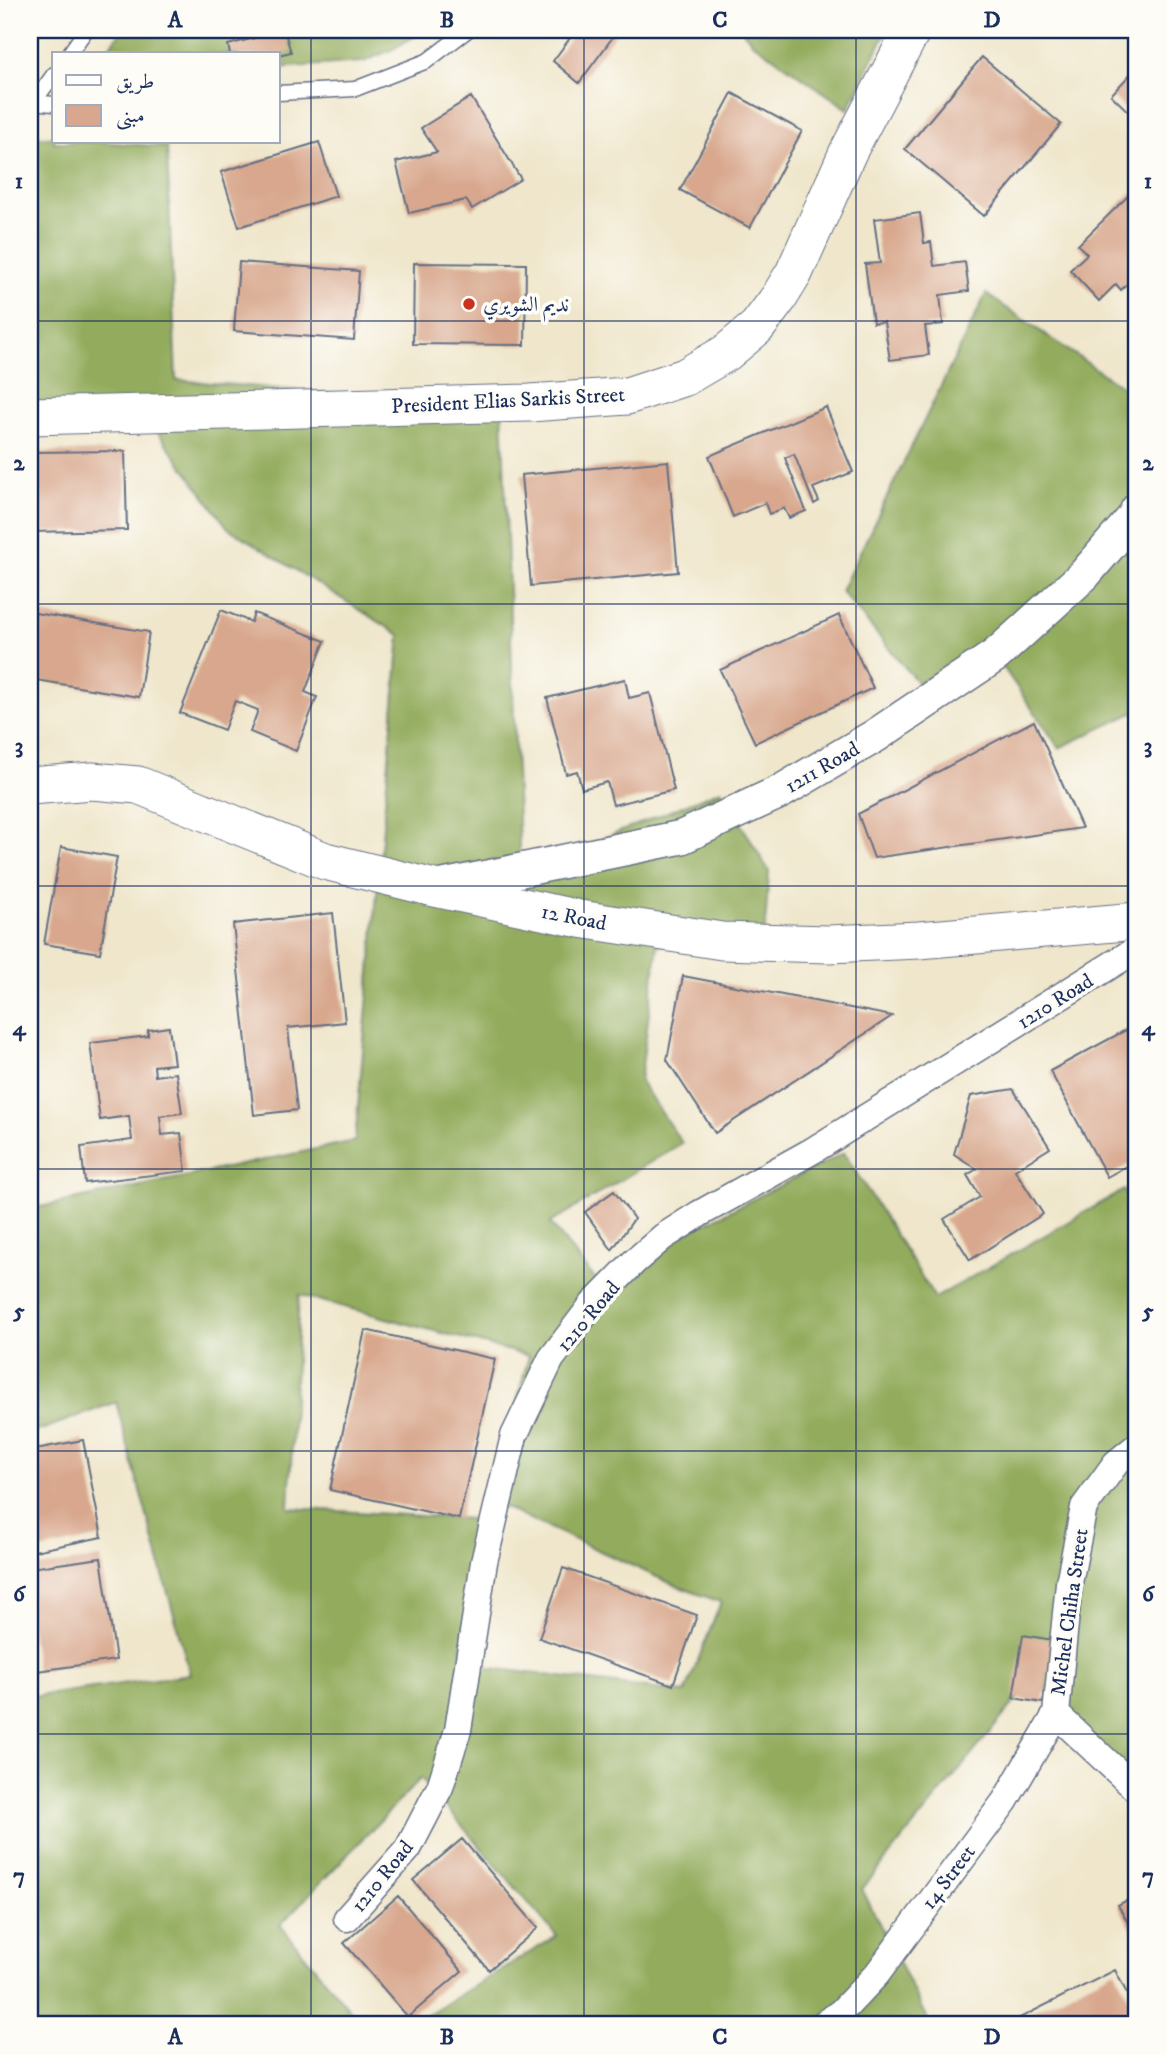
<svg xmlns="http://www.w3.org/2000/svg" width="1167" height="2055" font-family="'IM FELL DW Pica',Amiri,serif">
<style>
.forest{fill:#92ab5c;stroke:#566d5d;stroke-width:2;fill-rule:evenodd}
.building{fill:#d8a78d}
.lines{fill:none;stroke-linecap:round;stroke-linejoin:round}
.service-casing{stroke:#656f84;stroke-width:17}
.minor-casing{stroke:#656f84;stroke-width:29}
.tertiary-casing{stroke:#656f84;stroke-width:36}
.secondary-casing{stroke:#656f84;stroke-width:39}
.service{stroke:#fff;stroke-width:14}
.minor{stroke:#fff;stroke-width:26}
.tertiary{stroke:#fff;stroke-width:33}
.secondary{stroke:#fff;stroke-width:37}
.grid{fill:none;stroke:#1b2f5e;stroke-width:2;stroke-opacity:0.55}
.poi-dot{fill:#c8321e;stroke:#fdfcf7;stroke-width:2.5}
.labels{text-anchor:middle;stroke-width:7;stroke-linejoin:round;paint-order:stroke}
.poi-label{font-size:21px;fill:#1b2f5e;stroke:#fdfcf7;text-anchor:start}
.street-label{font-size:21px;fill:#1b2f5e;stroke:#fdfcf7}
.neatline{fill:none;stroke:#1b2f5e;stroke-width:2.5}
.grid-label{font-size:23px;text-anchor:middle;font-weight:bold;fill:#1b2f5e}
</style>
<rect width="100%" height="100%" fill="#fdfcf7"/>
<filter id="ink" filterUnits="userSpaceOnUse"><feTurbulence type="fractalNoise" baseFrequency=".0143" numOctaves="2"/><feDisplacementMap in="SourceGraphic" scale="14" xChannelSelector="R" yChannelSelector="G"/><feConvolveMatrix kernelMatrix="1 2 1 2 8 2 1 2 1" color-interpolation-filters="sRGB"/></filter>
<filter id="wash" filterUnits="userSpaceOnUse"><feTurbulence type="fractalNoise" baseFrequency=".00686" numOctaves="4" result="noise"/><feDisplacementMap in="SourceGraphic" scale="28" xChannelSelector="R" yChannelSelector="G"/><feGaussianBlur stdDeviation="1.57" result="paint"/><feColorMatrix in="noise" values="0 0 0 0 0 0 0 0 0 0 0 0 0 0 0 0 0 1.4 0 .05"/><feComposite in="paint" operator="in"/></filter>
<g filter="url(#wash)">
<rect width="100%" height="100%" fill="#efe6cb"/>
<!-- forest -->
<path class="forest" d="M 123,30 L 425,30 L 391,50 L 363,62 L 278,68 L 278,54 L 103,54 Z
M 742,30 L 887,30 L 848,109 L 753,43 Z
M 30,136 L 54,138 L 54,142 L 99,142 L 167,147 L 176,380 L 502,408 L 520,873 L 721,790 L 769,871 L 763,956 L 658,944 L 640,1081 L 682,1143 L 550,1223 L 595,1279 L 844,1153 L 935,1298 L 1124,1190 L 1137,1225 L 1137,1786 L 1035,1677 L 862,1889 L 930,2025 L 410,2025 L 557,1936 L 421,1778 L 280,1925 L 362,2025 L 30,2025 L 30,1697 L 190,1674 L 116,1402 L 30,1434 L 30,1209 L 355,1141 L 400,635 L 228,528 L 151,423 L 30,413 ZM 299,1295 L 529,1356 L 490,1501 L 679,1587 L 721,1602 L 685,1693 L 460,1664 L 471,1567 L 471,1519 L 289,1508 Z
M 986,294 L 1137,397 L 1137,711 L 1059,748 L 990,648 L 918,683 L 841,591 Z"/>
<g id="blocks">
<!-- building -->
<path class="building" d="M 284,30 L 291,52 L 278,55 L 230,54 L 228,45 Z
M 576,30 L 618,30 L 579,83 L 553,61 Z
M 982,57 L 1061,124 L 984,216 L 905,149 Z
M 1137,67 L 1137,120 L 1111,95 Z
M 732,93 L 802,131 L 750,228 L 680,190 Z
M 471,97 L 521,179 L 472,209 L 466,200 L 409,213 L 396,162 L 437,152 L 421,128 Z
M 319,142 L 336,196 L 239,227 L 221,172 Z
M 1132,192 L 1137,198 L 1137,274 L 1121,290 L 1116,284 L 1099,301 L 1070,270 L 1087,254 L 1078,245 Z
M 920,213 L 924,243 L 931,242 L 934,266 L 965,262 L 969,291 L 940,295 L 943,324 L 925,326 L 929,355 L 890,360 L 884,322 L 873,323 L 865,264 L 880,263 L 874,219 Z
M 239,262 L 359,271 L 354,340 L 234,331 Z
M 414,263 L 526,264 L 525,345 L 413,344 Z
M 826,407 L 853,472 L 813,488 L 819,501 L 814,504 L 794,454 L 785,458 L 806,511 L 789,518 L 784,508 L 769,514 L 765,503 L 733,517 L 709,456 Z
M 125,451 L 127,530 L 30,532 L 30,452 Z
M 668,461 L 678,572 L 531,586 L 521,475 Z
M 221,610 L 251,622 L 254,613 L 325,641 L 305,692 L 317,697 L 296,751 L 250,732 L 258,710 L 235,701 L 224,730 L 180,713 Z
M 35,613 L 149,632 L 139,697 L 30,679 L 30,647 Z
M 839,615 L 873,688 L 755,743 L 720,670 Z
M 625,679 L 629,698 L 650,693 L 674,790 L 613,805 L 607,782 L 582,789 L 577,771 L 566,774 L 547,698 Z
M 1034,721 L 1082,828 L 874,858 L 858,814 Z
M 61,847 L 117,857 L 100,953 L 44,944 Z
M 333,913 L 345,1022 L 288,1028 L 297,1110 L 254,1115 L 233,924 Z
M 683,976 L 892,1016 L 715,1133 L 667,1060 Z
M 1137,1024 L 1137,1160 L 1107,1177 L 1050,1071 Z
M 169,1027 L 174,1064 L 154,1066 L 155,1076 L 176,1073 L 182,1113 L 160,1116 L 162,1135 L 181,1133 L 186,1171 L 85,1183 L 81,1147 L 132,1140 L 129,1116 L 100,1120 L 90,1043 L 148,1036 L 148,1030 Z
M 1013,1089 L 1050,1148 L 1015,1170 L 1043,1214 L 970,1260 L 944,1219 L 980,1197 L 967,1175 L 977,1169 L 954,1154 L 971,1096 Z
M 614,1191 L 634,1219 L 612,1250 L 585,1212 Z
M 365,1330 L 495,1359 L 459,1519 L 330,1490 Z
M 83,1440 L 102,1537 L 30,1552 L 30,1450 Z
M 101,1558 L 116,1660 L 37,1671 L 30,1624 L 30,1568 Z
M 563,1568 L 697,1615 L 673,1685 L 539,1638 Z
M 1023,1635 L 1053,1640 L 1043,1703 L 1013,1698 Z
M 462,1839 L 538,1928 L 489,1970 L 413,1880 Z
M 1137,1895 L 1137,1939 L 1118,1905 Z
M 398,1896 L 462,1971 L 408,2017 L 344,1943 Z
M 1115,1970 L 1137,2013 L 1137,2025 L 1006,2025 Z"/>
</g>
</g>
<g filter="url(#ink)">
<use href="#blocks" fill-opacity="0" stroke="#656f84" stroke-width="2"/>
<g class="lines">
<defs>
<path id="service" d="M 69,54 L 86,30
M 278,93 L 355,89 L 427,61 L 468,30
M 30,102 L 54,104
M 34,102 L 54,74"/>
<path id="minor" d="M 1056,1714 L 1137,1790
M 347,1918 L 408,1849 L 440,1787 L 458,1730 L 484,1562 L 514,1436 L 551,1359 L 593,1304 L 634,1262 L 663,1237 L 699,1214 L 812,1151 L 1137,949
M 822,2025 L 841,2012 L 877,1974 L 1005,1801 L 1056,1714 L 1069,1583 L 1084,1507 L 1116,1463 L 1137,1446"/>
<path id="tertiary" d="M 434,888 L 682,837 L 780,792 L 875,736 L 996,655 L 1084,575 L 1134,517 L 1137,510"/>
<path id="secondary" d="M 30,416 L 530,403 L 627,396 L 685,377 L 726,353 L 757,327 L 778,299 L 794,273 L 848,152 L 912,30
M 30,786 L 92,781 L 138,785 L 325,861 L 434,888 L 580,919 L 722,941 L 829,944 L 919,940 L 1137,921"/>
</defs>
<!-- service casing -->
<use href="#service" class="service-casing"/>
<!-- minor casing -->
<use href="#minor" class="minor-casing"/>
<!-- tertiary casing -->
<use href="#tertiary" class="tertiary-casing"/>
<!-- secondary casing -->
<use href="#secondary" class="secondary-casing"/>
<!-- service -->
<use href="#service" class="service"/>
<!-- minor -->
<use href="#minor" class="minor"/>
<!-- tertiary -->
<use href="#tertiary" class="tertiary"/>
<!-- secondary -->
<use href="#secondary" class="secondary"/>
</g>
</g>
<!-- grid -->
<path class="grid" d="M 311,30 L 311,2025M 584,30 L 584,2025M 856,30 L 856,2025M 30,321 L 1137,321M 30,604 L 1137,604M 30,886 L 1137,886M 30,1169 L 1137,1169M 30,1451 L 1137,1451M 30,1734 L 1137,1734"/>
<!-- markers -->
<circle class="poi-dot" cx="469" cy="304" r="7"/>
<g class="labels">
<!-- poi labels -->
<g class="poi-label">
<text x="483" y="311">نديم الشويري</text>
</g>
<!-- street labels -->
<g class="street-label">
<text transform="translate(508 400) rotate(-3)" y="7">President Elias Sarkis Street</text>
<text transform="translate(822 767) rotate(-30)" y="7">1211 Road</text>
<text transform="translate(574 917) rotate(11)" y="7">12 Road</text>
<text transform="translate(1055 1001) rotate(-32)" y="7">1210 Road</text>
<text transform="translate(588 1316) rotate(-50)" y="7">1210 Road</text>
<text transform="translate(1069 1612) rotate(-82)" y="7">Michel Chiha Street</text>
<text transform="translate(382 1876) rotate(-51)" y="7">1210 Road</text>
<text transform="translate(948 1877) rotate(-53)" y="7">14 Street</text>
</g>
</g>
<!-- margin -->
<rect width="1167" height="2055" fill="none" stroke="#fdfcf7" stroke-width="77"/>
<!-- legend -->
<rect x="52" y="52" width="228" height="91" fill="#fdfcf7" stroke="#a3aaba" stroke-width="2"/>
<rect x="66" y="75" width="35" height="10" fill="#ffffff" stroke="#a3aaba" stroke-width="2"/>
<text x="116" y="88" font-size="21" fill="#1b2f5e">طريق</text>
<rect x="66" y="105" width="35" height="21" fill="#d8a78d" stroke="#a3aaba" stroke-width="2"/>
<text x="116" y="122" font-size="21" fill="#1b2f5e">مبنى</text>
<rect x="38" y="38" width="1090" height="1978" class="neatline"/>
<g class="grid-label">
<text x="175" y="27">A</text>
<text x="447" y="27">B</text>
<text x="720" y="27">C</text>
<text x="992" y="27">D</text>
<text x="19" y="188">1</text>
<text x="1148" y="188">1</text>
<text x="19" y="470">2</text>
<text x="1148" y="470">2</text>
<text x="19" y="753">3</text>
<text x="1148" y="753">3</text>
<text x="19" y="1035">4</text>
<text x="1148" y="1035">4</text>
<text x="19" y="1318">5</text>
<text x="1148" y="1318">5</text>
<text x="19" y="1601">6</text>
<text x="1148" y="1601">6</text>
<text x="19" y="1883">7</text>
<text x="1148" y="1883">7</text>
<text x="175" y="2044">A</text>
<text x="447" y="2044">B</text>
<text x="720" y="2044">C</text>
<text x="992" y="2044">D</text>
</g>
</svg>
